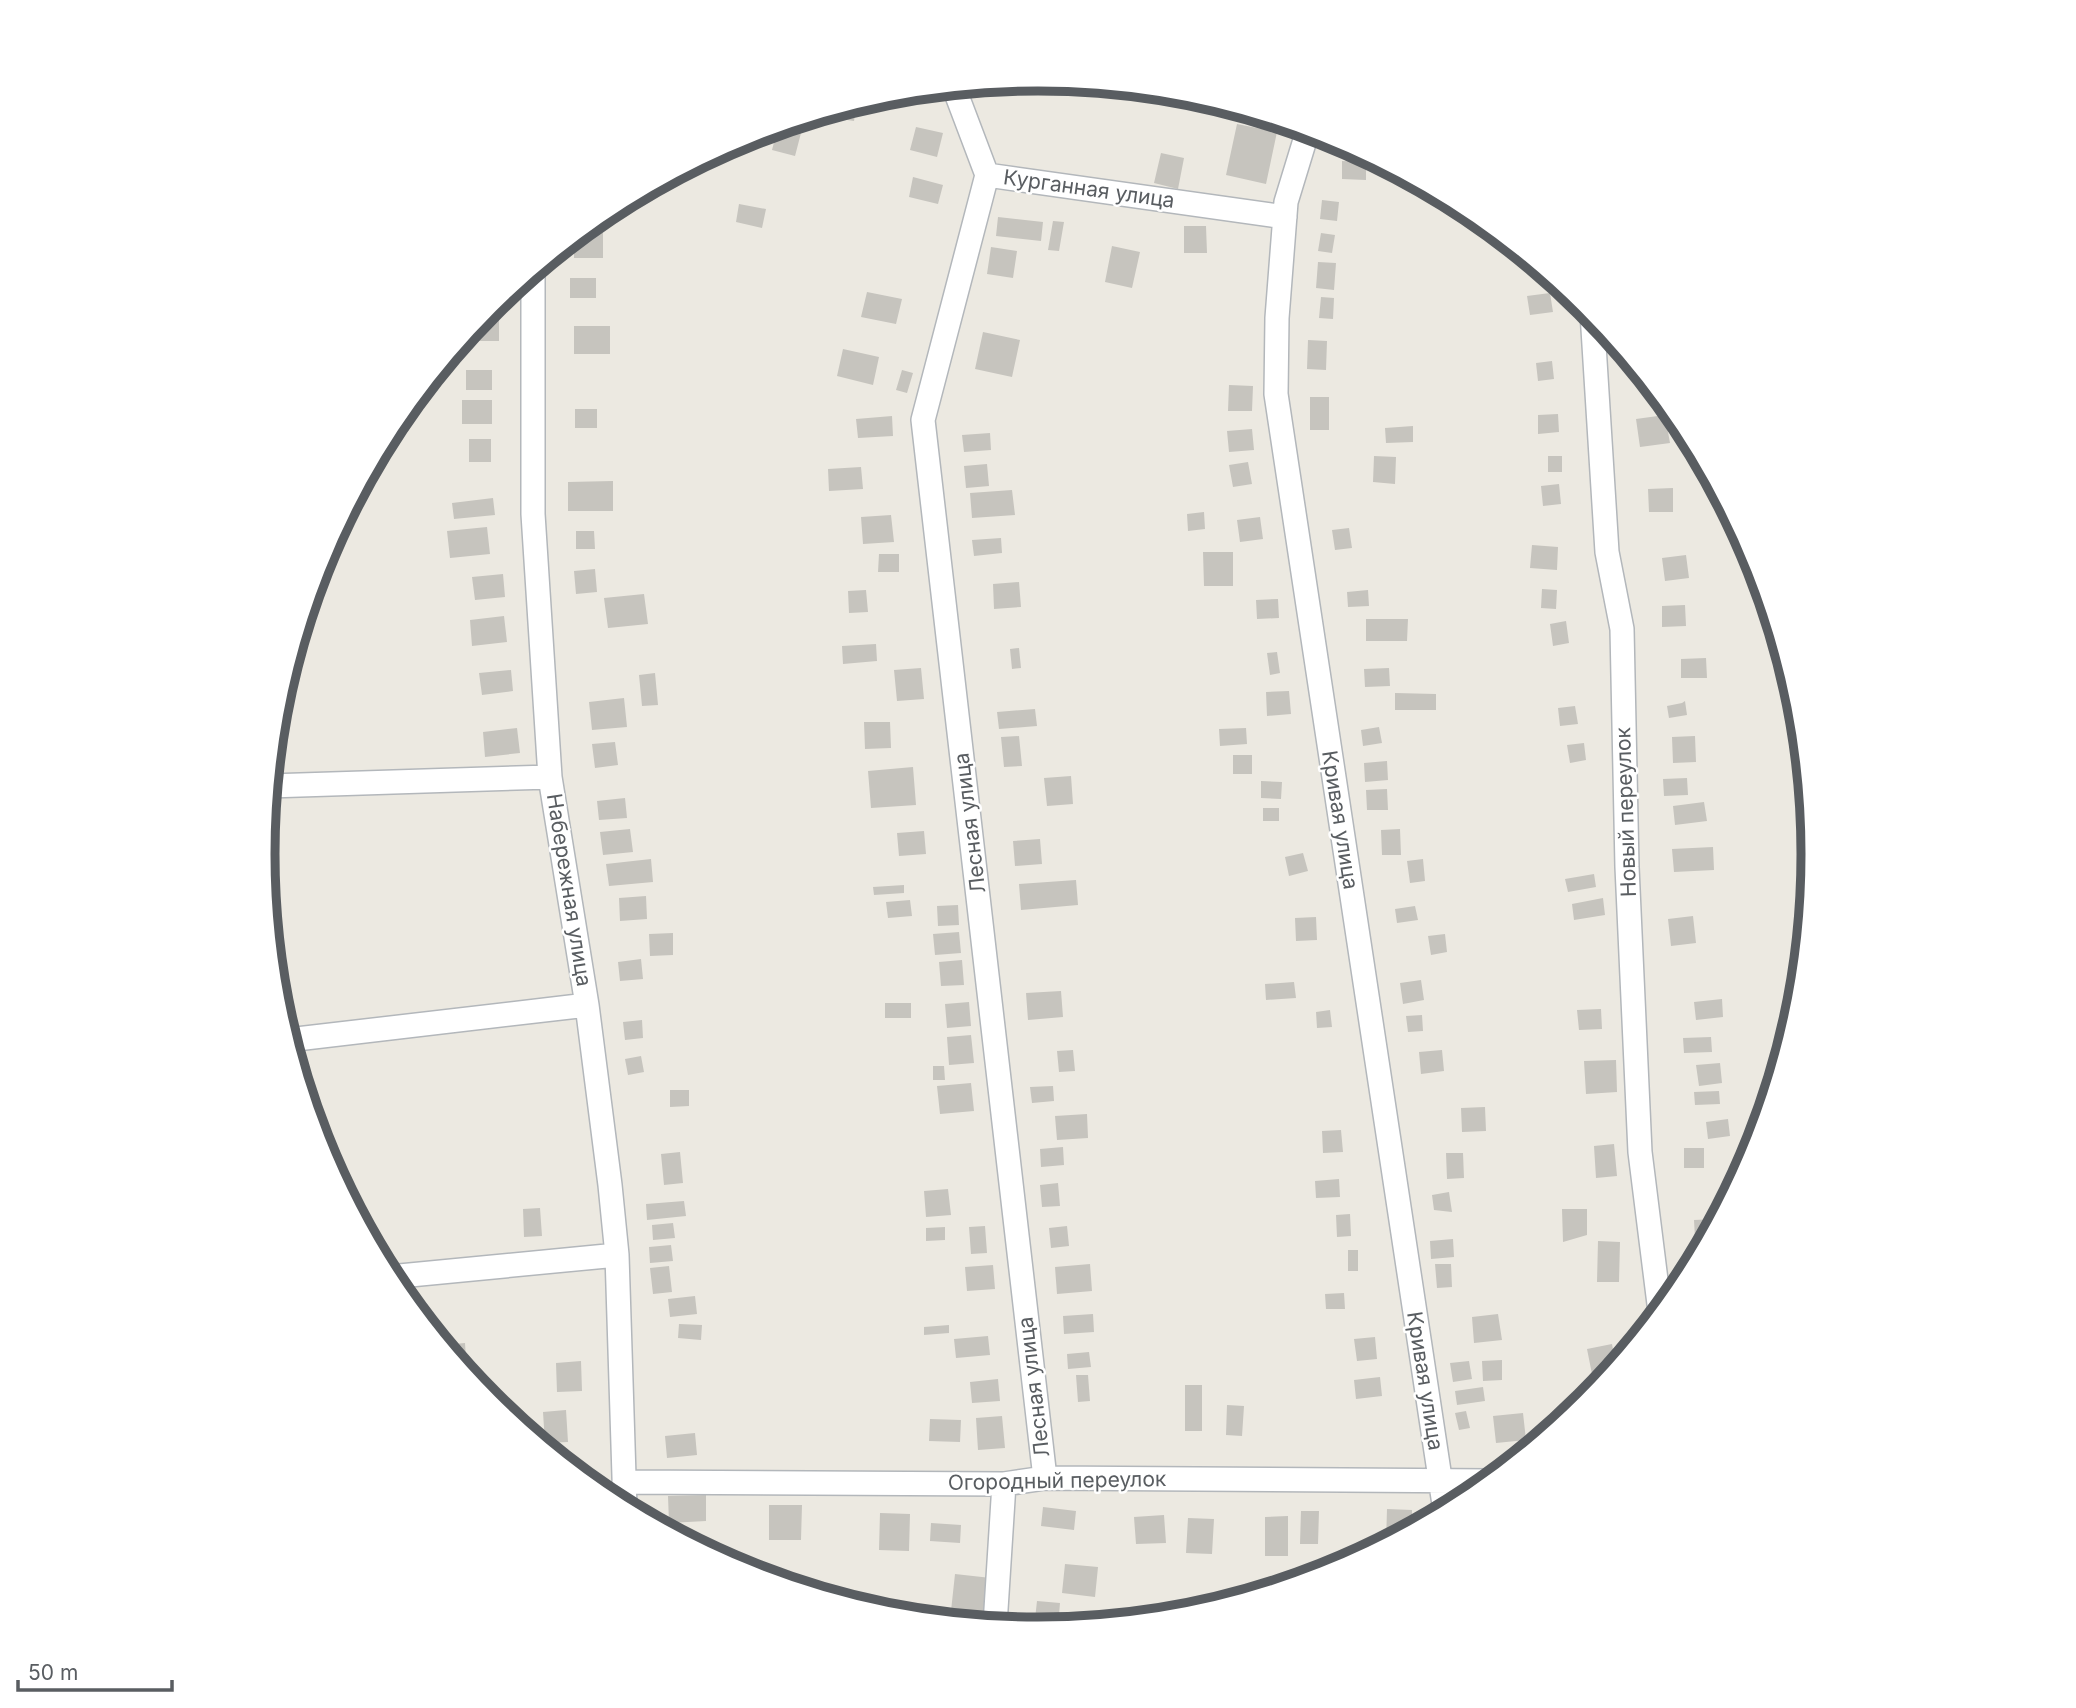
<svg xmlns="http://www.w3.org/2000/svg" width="2076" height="1708" font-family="Inter,sans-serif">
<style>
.building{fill:#c6c4be}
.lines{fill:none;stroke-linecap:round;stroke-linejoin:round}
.street-casing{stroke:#b3b7bb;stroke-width:26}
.street{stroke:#fff;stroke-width:23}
.labels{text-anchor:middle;stroke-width:5;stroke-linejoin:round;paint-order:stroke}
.street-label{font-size:21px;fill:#595d61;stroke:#fff}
.rim{fill:none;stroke:#595d61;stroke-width:9}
</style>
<rect width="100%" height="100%" fill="#ece9e1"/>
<!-- building -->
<path class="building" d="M 857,103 L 854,121 L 834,118 L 835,109 Z
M 830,111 L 826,124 L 810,121 L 811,117 Z
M 1237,124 L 1277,132 L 1266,184 L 1226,175 Z
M 778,127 L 801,133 L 795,156 L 772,150 Z
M 916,127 L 943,133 L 937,157 L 910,150 Z
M 1161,153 L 1184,158 L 1178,189 L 1154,183 Z
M 1342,161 L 1366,162 L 1366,180 L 1342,179 Z
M 913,177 L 943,185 L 938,204 L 909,197 Z
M 627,199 L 627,216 L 599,216 L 608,209 Z
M 1322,200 L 1339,202 L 1337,221 L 1320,219 Z
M 739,204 L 766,209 L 762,228 L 736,222 Z
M 998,217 L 1043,222 L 1041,241 L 996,236 Z
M 1053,221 L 1064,222 L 1059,251 L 1048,250 Z
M 1184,226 L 1206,226 L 1207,253 L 1184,253 Z
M 579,233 L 603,233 L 603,258 L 574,258 L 574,237 Z
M 1321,233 L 1335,235 L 1332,253 L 1318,251 Z
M 1112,246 L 1140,252 L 1132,288 L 1105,282 Z
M 991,247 L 1017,251 L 1013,278 L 987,274 Z
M 1318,262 L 1336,263 L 1334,290 L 1316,288 Z
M 570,278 L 596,278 L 596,298 L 570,298 Z
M 867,292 L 902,299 L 896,324 L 861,317 Z
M 1550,293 L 1553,312 L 1530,315 L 1527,296 Z
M 1321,297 L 1334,298 L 1333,319 L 1319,318 Z
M 478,320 L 499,320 L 499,341 L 470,341 L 470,330 Z
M 574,326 L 610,326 L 610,354 L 574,354 Z
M 983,332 L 1020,340 L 1012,377 L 975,369 Z
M 1308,340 L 1327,341 L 1326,370 L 1307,369 Z
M 843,349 L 879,357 L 873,385 L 837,376 Z
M 1552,361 L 1554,379 L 1538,381 L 1536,363 Z
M 466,370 L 492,370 L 492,390 L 466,390 Z
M 902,370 L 913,373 L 907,393 L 896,390 Z
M 1229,385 L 1253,386 L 1252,411 L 1228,411 Z
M 1310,397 L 1329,397 L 1329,430 L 1310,430 Z
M 462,400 L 492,400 L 492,424 L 462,424 Z
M 575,409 L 597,409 L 597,428 L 575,428 Z
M 1558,414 L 1559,432 L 1538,434 L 1538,415 Z
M 1665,415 L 1670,443 L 1640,447 L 1636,419 Z
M 892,416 L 893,436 L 858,438 L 856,419 Z
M 1413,426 L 1413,442 L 1386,443 L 1385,428 Z
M 1252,429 L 1254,450 L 1229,452 L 1227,431 Z
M 990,433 L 991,450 L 964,452 L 962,435 Z
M 469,439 L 491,439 L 491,462 L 469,462 Z
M 1374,456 L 1396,457 L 1395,484 L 1373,482 Z
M 1548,456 L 1562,456 L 1562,472 L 1548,472 Z
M 1248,462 L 1252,484 L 1233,487 L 1229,465 Z
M 987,464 L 989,486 L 966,488 L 964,466 Z
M 861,467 L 863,489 L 829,491 L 828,469 Z
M 613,481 L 613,511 L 568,511 L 568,482 Z
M 1559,484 L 1561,504 L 1543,506 L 1541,486 Z
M 1673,488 L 1673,512 L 1649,512 L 1648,489 Z
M 1012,490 L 1015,515 L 972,518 L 970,493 Z
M 493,498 L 495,515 L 454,519 L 452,503 Z
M 1204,512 L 1205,529 L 1188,531 L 1187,514 Z
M 891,515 L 894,542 L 863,544 L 861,517 Z
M 1260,517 L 1263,539 L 1240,542 L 1237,520 Z
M 487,527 L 490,554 L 450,558 L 447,531 Z
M 1349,528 L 1352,548 L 1335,550 L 1332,530 Z
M 576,531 L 594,531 L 595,549 L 576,549 Z
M 1001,538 L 1002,553 L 974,556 L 972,540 Z
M 1532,545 L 1558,547 L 1557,570 L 1530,568 Z
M 1203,552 L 1233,552 L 1233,586 L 1204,586 Z
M 879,554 L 899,554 L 899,572 L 878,572 Z
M 1686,555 L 1689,578 L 1665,581 L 1662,558 Z
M 595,569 L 597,592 L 576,594 L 574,571 Z
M 503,574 L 505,597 L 475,600 L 472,577 Z
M 1019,582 L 1021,607 L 994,609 L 993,584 Z
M 1542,589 L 1557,590 L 1556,609 L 1541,608 Z
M 866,590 L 868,612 L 849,613 L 848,591 Z
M 1368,590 L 1369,606 L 1348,607 L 1347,592 Z
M 644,594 L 648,624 L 608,628 L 604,598 Z
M 1278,599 L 1279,618 L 1257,619 L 1256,600 Z
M 1685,605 L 1686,626 L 1662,627 L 1662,606 Z
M 504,616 L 507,642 L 472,646 L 470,620 Z
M 1366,619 L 1408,619 L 1407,641 L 1366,641 Z
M 1566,621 L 1569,643 L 1553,646 L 1550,624 Z
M 876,644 L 877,661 L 843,664 L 842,646 Z
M 1019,648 L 1021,668 L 1012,669 L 1010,649 Z
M 1277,652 L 1280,673 L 1270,675 L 1267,653 Z
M 1706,658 L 1707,678 L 1681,678 L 1681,659 Z
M 921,668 L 924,699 L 897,701 L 894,670 Z
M 1389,668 L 1390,686 L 1365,687 L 1364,669 Z
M 511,670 L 513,691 L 482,695 L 479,673 Z
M 655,673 L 658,705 L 642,706 L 639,675 Z
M 1289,691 L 1291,714 L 1267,716 L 1266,692 Z
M 1395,693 L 1436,694 L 1436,710 L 1395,710 Z
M 624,698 L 627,727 L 592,730 L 589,702 Z
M 1685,701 L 1687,715 L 1669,718 L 1667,706 L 1682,703 Z
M 1575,706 L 1578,724 L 1560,726 L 1558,708 Z
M 1035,709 L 1037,726 L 999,729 L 997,712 Z
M 864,722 L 890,722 L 891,748 L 865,749 Z
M 1379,727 L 1382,743 L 1363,746 L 1361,730 Z
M 517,728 L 520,753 L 485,757 L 483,732 Z
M 1246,728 L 1247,744 L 1220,746 L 1219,729 Z
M 1019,736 L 1022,766 L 1004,767 L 1001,737 Z
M 1695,736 L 1696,762 L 1673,763 L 1672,737 Z
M 615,742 L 618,765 L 595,768 L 592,744 Z
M 1584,743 L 1586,760 L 1570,763 L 1567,745 Z
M 1233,755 L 1252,755 L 1252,774 L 1233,774 Z
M 1387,761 L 1388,780 L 1365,782 L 1364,763 Z
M 913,767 L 916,805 L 871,808 L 868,771 Z
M 1071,776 L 1073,804 L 1047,806 L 1044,778 Z
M 1687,778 L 1688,795 L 1664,796 L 1663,779 Z
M 1261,781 L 1282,782 L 1281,799 L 1261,798 Z
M 1387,789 L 1388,810 L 1367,810 L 1366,790 Z
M 625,798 L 627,818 L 599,820 L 597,801 Z
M 1704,802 L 1707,821 L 1675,825 L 1673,806 Z
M 1263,808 L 1279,808 L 1279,821 L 1263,821 Z
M 630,829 L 633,852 L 603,855 L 600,832 Z
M 1400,829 L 1401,855 L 1382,855 L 1381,830 Z
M 924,831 L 926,854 L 899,856 L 897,833 Z
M 1040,839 L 1042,864 L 1015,866 L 1013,841 Z
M 1713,847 L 1714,870 L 1674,872 L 1672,849 Z
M 1303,853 L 1308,871 L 1289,876 L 1285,857 Z
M 651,859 L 653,882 L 609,886 L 606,864 Z
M 1423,859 L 1425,881 L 1410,883 L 1407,861 Z
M 1594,874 L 1596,887 L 1568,892 L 1565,879 Z
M 1076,880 L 1078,905 L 1021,910 L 1019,884 Z
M 904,885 L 904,893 L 874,895 L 873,887 Z
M 646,896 L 647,919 L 620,921 L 619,898 Z
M 1603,898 L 1605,915 L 1574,920 L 1572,904 Z
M 910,900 L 912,916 L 888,918 L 886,902 Z
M 958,905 L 959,925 L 938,926 L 937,906 Z
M 1415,906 L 1418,920 L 1397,923 L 1395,909 Z
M 1693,916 L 1696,943 L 1671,946 L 1668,919 Z
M 1316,917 L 1317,940 L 1296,941 L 1295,918 Z
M 959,932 L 961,953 L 935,955 L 933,934 Z
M 673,933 L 673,955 L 650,956 L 649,934 Z
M 1445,934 L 1447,952 L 1431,955 L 1428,936 Z
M 641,959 L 643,979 L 620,981 L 618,962 Z
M 962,960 L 964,985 L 941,986 L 939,962 Z
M 1421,980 L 1424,1000 L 1403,1004 L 1400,983 Z
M 1294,982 L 1296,998 L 1266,1000 L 1265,984 Z
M 1061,991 L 1063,1017 L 1028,1020 L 1026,993 Z
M 1722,999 L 1723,1017 L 1696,1020 L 1694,1002 Z
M 969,1002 L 971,1026 L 947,1028 L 945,1004 Z
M 885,1003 L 911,1003 L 911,1018 L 885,1018 Z
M 1601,1009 L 1602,1029 L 1579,1030 L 1577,1010 Z
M 1330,1010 L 1332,1027 L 1317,1028 L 1316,1012 Z
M 1422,1015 L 1423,1031 L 1408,1032 L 1406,1016 Z
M 642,1020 L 643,1038 L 625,1040 L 623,1022 Z
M 971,1035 L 974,1063 L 949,1065 L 947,1037 Z
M 1711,1037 L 1712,1052 L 1684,1053 L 1683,1038 Z
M 1073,1050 L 1075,1071 L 1059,1072 L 1057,1051 Z
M 1442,1050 L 1444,1071 L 1421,1074 L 1419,1052 Z
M 641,1056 L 644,1072 L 628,1075 L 625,1059 Z
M 1616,1060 L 1617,1092 L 1586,1094 L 1584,1061 Z
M 1720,1063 L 1722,1083 L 1699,1086 L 1696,1065 Z
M 933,1066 L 944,1066 L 945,1080 L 933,1080 Z
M 971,1083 L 974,1111 L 940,1114 L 937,1086 Z
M 1053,1086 L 1054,1101 L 1032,1103 L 1030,1087 Z
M 670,1090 L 689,1090 L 689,1106 L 670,1107 Z
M 1719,1091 L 1720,1104 L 1695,1105 L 1694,1092 Z
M 1485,1107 L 1486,1131 L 1462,1132 L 1461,1108 Z
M 1087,1114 L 1088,1138 L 1057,1140 L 1055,1116 Z
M 1728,1119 L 1730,1136 L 1708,1139 L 1706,1122 Z
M 1341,1130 L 1343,1152 L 1323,1153 L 1322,1131 Z
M 1614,1144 L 1617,1176 L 1596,1178 L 1594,1146 Z
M 1063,1147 L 1064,1165 L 1041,1167 L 1040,1149 Z
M 1684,1148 L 1704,1148 L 1704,1168 L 1684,1168 Z
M 680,1152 L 683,1183 L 664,1185 L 661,1154 Z
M 1446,1153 L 1463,1153 L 1464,1178 L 1447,1179 Z
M 1737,1162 L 1748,1162 L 1738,1182 Z
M 1339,1179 L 1340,1197 L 1316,1198 L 1315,1181 Z
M 1058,1183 L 1060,1206 L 1042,1207 L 1040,1185 Z
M 948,1189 L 951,1215 L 926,1217 L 924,1191 Z
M 1449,1192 L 1452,1212 L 1434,1210 L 1432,1195 Z
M 684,1201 L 686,1216 L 647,1220 L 646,1204 Z
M 540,1208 L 542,1236 L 524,1237 L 523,1209 Z
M 1562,1209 L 1587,1209 L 1587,1235 L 1563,1242 Z
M 1350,1214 L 1351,1236 L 1337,1237 L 1336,1215 Z
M 1716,1219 L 1708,1237 L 1695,1238 L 1694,1220 Z
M 673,1223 L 675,1238 L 653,1240 L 652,1225 Z
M 985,1226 L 987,1253 L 971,1254 L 969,1227 Z
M 1067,1226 L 1069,1246 L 1051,1248 L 1049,1228 Z
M 945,1227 L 945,1240 L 926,1241 L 926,1228 Z
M 1453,1239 L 1454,1257 L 1431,1259 L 1430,1241 Z
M 1598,1241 L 1620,1242 L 1619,1282 L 1597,1282 Z
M 671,1245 L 673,1261 L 650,1263 L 649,1247 Z
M 1348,1250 L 1358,1250 L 1358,1271 L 1348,1271 Z
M 1090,1264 L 1092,1291 L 1057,1294 L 1055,1267 Z
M 1435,1264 L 1451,1264 L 1452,1287 L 1437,1288 Z
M 993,1265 L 995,1289 L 967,1291 L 965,1267 Z
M 669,1266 L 672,1292 L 653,1294 L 650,1268 Z
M 1344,1293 L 1345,1309 L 1326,1309 L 1325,1294 Z
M 695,1296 L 697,1314 L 670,1317 L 668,1299 Z
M 1093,1314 L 1094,1332 L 1064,1334 L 1063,1316 Z
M 1498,1314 L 1502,1340 L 1474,1343 L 1472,1317 Z
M 679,1324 L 702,1325 L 701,1340 L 678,1338 Z
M 949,1325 L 949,1333 L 924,1335 L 924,1327 Z
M 988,1336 L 990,1355 L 956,1358 L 954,1339 Z
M 1375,1337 L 1377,1359 L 1357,1361 L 1354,1339 Z
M 465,1343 L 467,1374 L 443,1345 Z
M 1612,1344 L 1616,1366 L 1612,1370 L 1592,1374 L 1587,1349 Z
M 1089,1352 L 1091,1367 L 1068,1369 L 1067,1354 Z
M 1502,1360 L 1502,1380 L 1483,1381 L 1482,1361 Z
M 581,1361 L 582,1391 L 557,1392 L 556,1363 Z
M 1469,1361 L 1472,1379 L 1453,1382 L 1450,1363 Z
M 1076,1375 L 1088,1375 L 1090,1401 L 1078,1402 Z
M 1380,1377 L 1382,1396 L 1356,1399 L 1354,1380 Z
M 998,1379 L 1000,1401 L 972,1403 L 970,1382 Z
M 1185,1385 L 1202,1385 L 1202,1431 L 1185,1431 Z
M 1483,1387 L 1485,1401 L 1457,1405 L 1455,1391 Z
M 1227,1405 L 1244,1406 L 1242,1436 L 1226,1435 Z
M 566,1410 L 568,1442 L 545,1443 L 543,1412 Z
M 1466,1411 L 1470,1428 L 1459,1430 L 1455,1413 Z
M 1523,1413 L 1526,1440 L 1496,1443 L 1493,1416 Z
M 1002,1416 L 1005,1448 L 978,1450 L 976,1418 Z
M 930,1419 L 961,1420 L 960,1442 L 929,1441 Z
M 695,1433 L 697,1455 L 667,1458 L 665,1436 Z
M 706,1495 L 706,1521 L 669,1523 L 668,1496 Z
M 769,1505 L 802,1505 L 801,1540 L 769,1540 Z
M 1043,1507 L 1076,1511 L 1074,1530 L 1041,1526 Z
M 1387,1509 L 1412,1510 L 1412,1529 L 1386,1543 Z
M 1301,1511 L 1319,1511 L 1318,1544 L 1300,1544 Z
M 880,1513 L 910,1514 L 909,1551 L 879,1550 Z
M 1164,1515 L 1166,1543 L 1136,1544 L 1134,1517 Z
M 1288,1516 L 1288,1556 L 1265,1556 L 1265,1517 Z
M 1188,1518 L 1214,1519 L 1212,1554 L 1186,1553 Z
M 931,1523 L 961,1525 L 960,1543 L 930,1541 Z
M 1065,1564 L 1098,1567 L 1095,1597 L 1062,1593 Z
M 955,1574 L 991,1578 L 987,1615 L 951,1611 Z
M 1037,1601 L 1060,1603 L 1058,1627 L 1034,1628 Z"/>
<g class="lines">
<defs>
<path id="street" d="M 951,87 L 956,93 L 987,175 L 1285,217
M 1308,130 L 1286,202 L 1277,318 L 1276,394 L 1445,1511
M 987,175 L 923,420 L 1045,1478
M 533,270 L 533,514 L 550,777 L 587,1005 L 610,1185 L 617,1255 L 625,1508
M 1592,313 L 1607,552 L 1622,629 L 1627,867 L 1640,1152 L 1660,1312
M 269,786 L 550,777
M 288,1040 L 587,1005
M 389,1277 L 617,1255
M 624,1482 L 1004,1484 L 1045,1478 L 1490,1481
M 995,1625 L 1004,1484"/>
</defs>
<!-- street casing -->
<use href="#street" class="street-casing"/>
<!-- street -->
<use href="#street" class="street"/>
</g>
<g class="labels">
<!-- street labels -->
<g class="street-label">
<text transform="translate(1089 189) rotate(8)" y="7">Курганная улица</text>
<text transform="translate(1626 812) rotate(-92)" y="7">Новый переулок</text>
<text transform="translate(1340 820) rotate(81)" y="7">Кривая улица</text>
<text transform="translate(970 823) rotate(-97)" y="7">Лесная улица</text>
<text transform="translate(569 890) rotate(81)" y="7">Набережная улица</text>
<text transform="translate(1425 1381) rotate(81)" y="7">Кривая улица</text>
<text transform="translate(1034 1387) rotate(-97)" y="7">Лесная улица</text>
<text transform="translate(1057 1481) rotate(-1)" y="7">Огородный переулок</text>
</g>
</g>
<!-- crop -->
<path d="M0 0H2076V1708H0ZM275 854a763 763 0 1 1 1526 0a763 763 0 1 1-1526 0Z" fill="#fff" fill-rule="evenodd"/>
<path class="rim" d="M275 854a763 763 0 1 1 1526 0a763 763 0 1 1-1526 0Z"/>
<!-- scale -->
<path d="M18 1680v10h154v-10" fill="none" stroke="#595d61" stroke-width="3.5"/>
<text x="28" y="1680" font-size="21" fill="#595d61" stroke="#ffffff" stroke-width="5" paint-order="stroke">50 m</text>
</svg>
